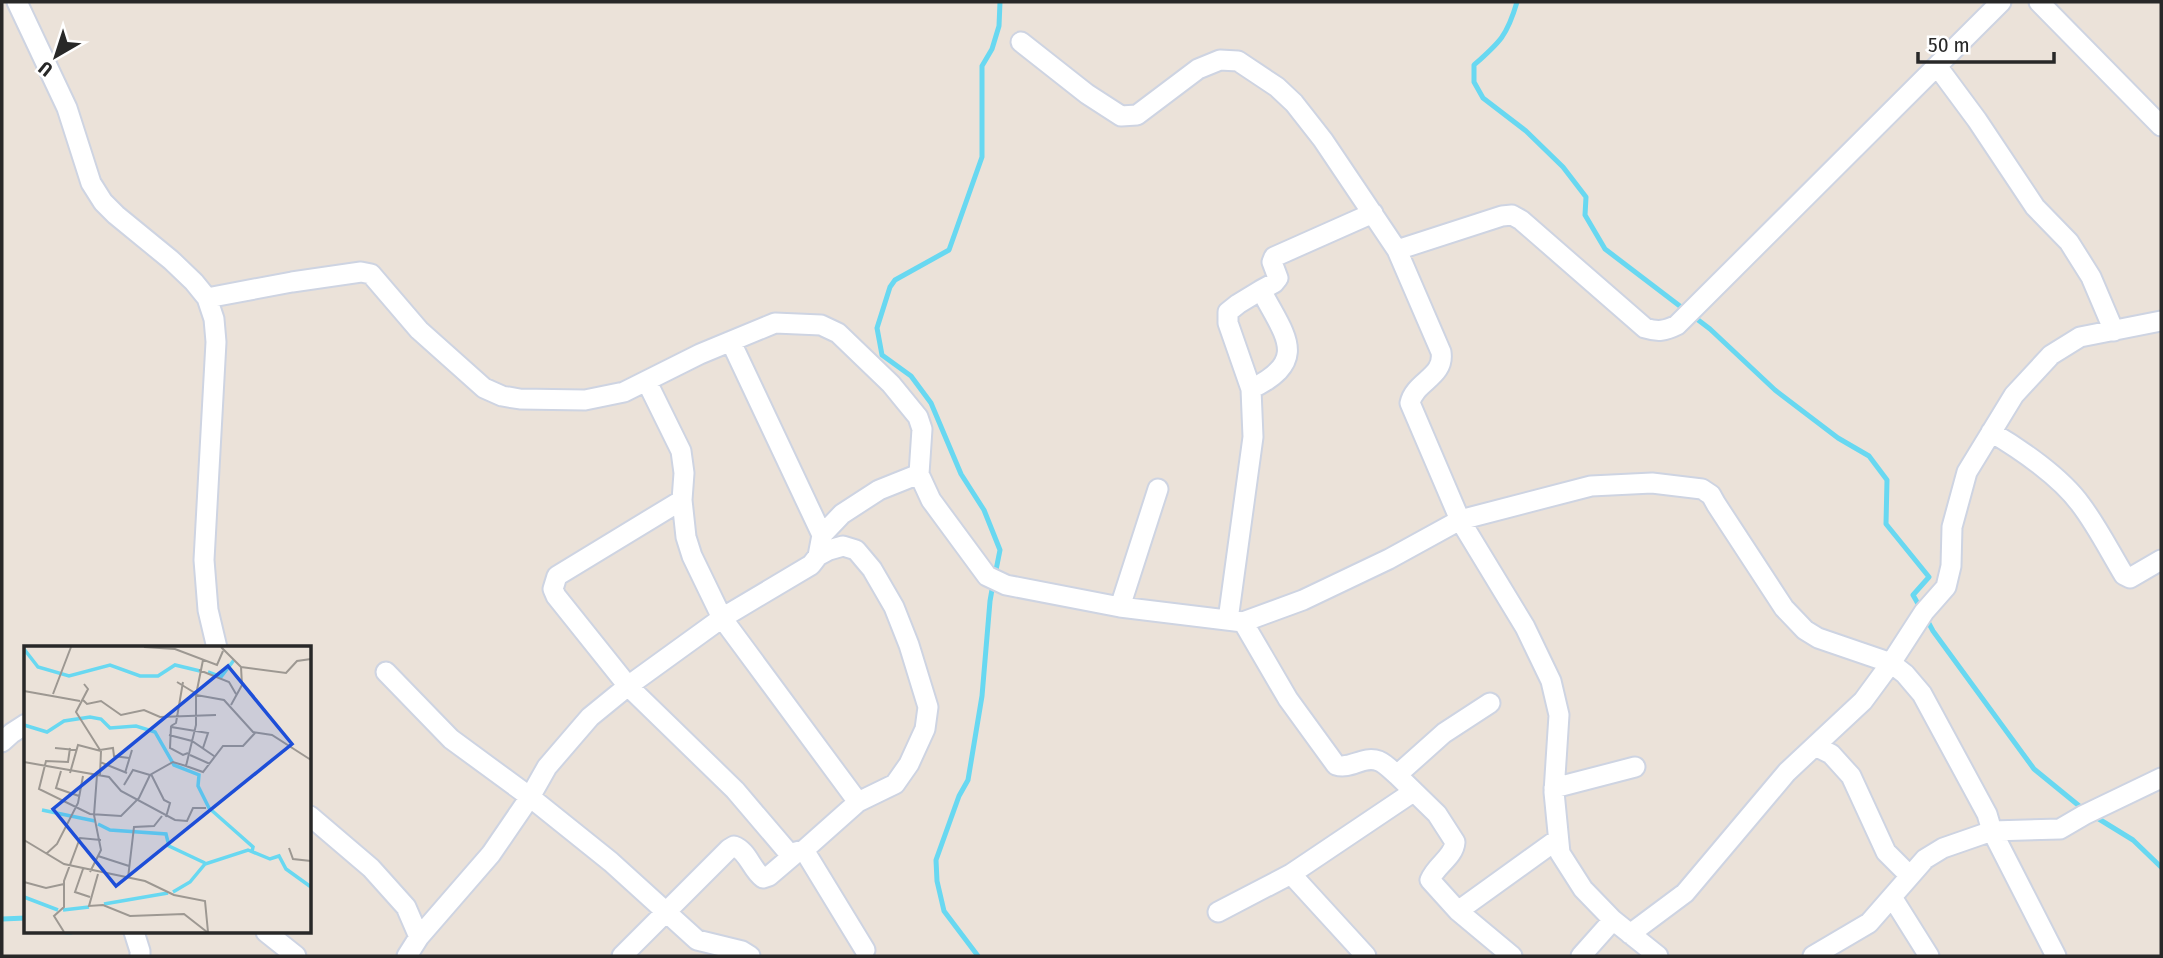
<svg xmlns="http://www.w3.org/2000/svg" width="2163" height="958" font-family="'Fira Sans Condensed',sans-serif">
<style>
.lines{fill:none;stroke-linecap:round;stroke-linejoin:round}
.stream{stroke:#68d8f1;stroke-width:5}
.minor-casing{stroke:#ced4e2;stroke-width:23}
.minor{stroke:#fff;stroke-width:19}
.inset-river{fill:none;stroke:#68d8f1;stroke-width:3.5}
.inset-road{fill:none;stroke:#9d9892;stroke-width:2}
.view{fill:#1d4ed8;fill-opacity:0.15;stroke:#1d4ed8;stroke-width:3.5}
.inset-edge{fill:none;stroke:#282828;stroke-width:3.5}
</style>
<rect width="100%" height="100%" fill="#ebe2d9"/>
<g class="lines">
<!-- stream -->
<path class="stream" d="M 1517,2 C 1507,36 1500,42 1474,65 L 1474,82 L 1483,98 L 1526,131 L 1563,167 L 1586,197 L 1585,215 L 1605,249 L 1710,329 L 1775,390 L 1838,438 L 1869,456 L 1887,480 L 1886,524 L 1929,577 L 1913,595 L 1921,609
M 995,575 L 1000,550 L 984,510 L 961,474 L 931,403 L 911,376 L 882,355 L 877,328 L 890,287 L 895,280 L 949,250 L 982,157 L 982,66 L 992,49 L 999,26 L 1000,2
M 1926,618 L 1933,631 L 2034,769 L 2083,809
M 2094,816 L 2133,840 L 2161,867
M 2,919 L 26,918
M 66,932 L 71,932
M 978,956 L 944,911 L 937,881 L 936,860 L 959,796 L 968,780 L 982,696 L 990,601 L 993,584"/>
<defs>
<path id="minor" d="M 17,2 L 67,108 L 91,183 L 103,202 L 116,215 L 171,260 L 194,282 L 207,298 L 214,319 L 216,342 L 204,560 L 208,610 L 217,648
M 2039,2 L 2161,126
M 1021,42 L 1087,94 L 1121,116 L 1137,115 L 1198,69 L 1220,60 L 1238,61 L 1277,87 L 1294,103 L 1323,140 L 1397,250 L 1441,352 C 1445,377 1415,381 1410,403 L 1460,520 L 1525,627 L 1551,681 L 1559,715 L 1554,792 L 1560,853 L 1583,889 L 1613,920 L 1658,956
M 1937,66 L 1977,120 L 2035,207 L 2069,242 L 2091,277 L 2114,331
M 1397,250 L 1502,216 L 1512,215 L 1521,220 L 1645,328 C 1658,332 1665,331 1677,325 L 2001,2
M 207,298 L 292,282 L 361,272 L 371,274 L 419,330 L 484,388 L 502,396 L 520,399 L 585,400 L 624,392 L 700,354 L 775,323 L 821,325 L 838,333 L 891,384 L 918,417 L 922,429 L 919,474
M 731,342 L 822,535
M 647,382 L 681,451 L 684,473 L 682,500 L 686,537 L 692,556 L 722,618 L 858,802
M 1251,389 L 1228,323 L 1228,312 L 1238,304 L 1261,290
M 1991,432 C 2020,449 2061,477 2081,505 C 2097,526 2110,552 2124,575 L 2130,578 L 2161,560
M 682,500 L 557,576 L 553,589 L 556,596 L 628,686 L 735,790 L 787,851 L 792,853 L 804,850 L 858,802 L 895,784 L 909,764 L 925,729 L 928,707 L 909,645 L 894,607 L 872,569 L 856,550 L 843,546 L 829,550 L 818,556
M 1120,607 L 1158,489
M 1228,620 L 1253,437 L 1251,389 C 1311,360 1284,335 1261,290 L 1274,283 L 1278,278 L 1272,262 L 1274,257 L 1373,213
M 1243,622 L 1288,699 L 1336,765 C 1351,770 1363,755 1379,761 C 1386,764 1392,771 1397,775 L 1444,733 L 1490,703
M 386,672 L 451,739 L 530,797 L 611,862 L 697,940 L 742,951 L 750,956
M 2,742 L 12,733 L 26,724
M 1815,746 L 1831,754 L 1851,776 L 1886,852 L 1910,876
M 1397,775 L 1437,814 L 1455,842 C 1454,857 1436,865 1430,880 L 1458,911 L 1512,956
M 1554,788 L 1635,767
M 310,816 L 371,868 L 406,907 L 419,937 L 407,956
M 804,850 L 865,950
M 1291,874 L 1366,956
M 1892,897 L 1929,956
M 1458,911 L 1558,839
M 1218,912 L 1291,874 L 1413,792
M 134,932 L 140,951 L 140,956
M 266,932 L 296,956
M 1630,934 L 1685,893 L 1787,772 L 1863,701 L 1891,663 L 1924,612 L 1946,587 L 1951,566 L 1952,527 L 1967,472 L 2014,395 L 2051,355 L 2080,337 L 2161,321
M 419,937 L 491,854 L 530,797 L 547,767 L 590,717 L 628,686 L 722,618 L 811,565 L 818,556 L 822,535 L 842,514 L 879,490 L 919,474 L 931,500 L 987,576 L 1006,585 L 1120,607 L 1243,622 L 1303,600 L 1389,559 L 1460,520 L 1591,486 L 1652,483 L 1702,489 L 1711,495 L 1716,504 L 1784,608 L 1805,630 L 1818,638 L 1891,663 L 1905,674 L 1922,694 L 1987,814 L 1992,831 L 2056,956
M 622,956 L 729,849 L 734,846 C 748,851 751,869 763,878 L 769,876 L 796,853
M 1581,956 L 1613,920
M 1813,956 L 1869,923 L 1925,859 L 1943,848 L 1992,831 L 2060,829 L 2084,815 L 2161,778"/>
</defs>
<!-- minor casing -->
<use href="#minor" class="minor-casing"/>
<!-- minor -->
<use href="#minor" class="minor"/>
</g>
<!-- overview -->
<g transform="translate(24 646)">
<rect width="287" height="287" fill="#ebe2d9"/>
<path class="inset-river" d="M 0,3 L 14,21 L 45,30 L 86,19 L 116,30 L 134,30 L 151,19 L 176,25M 184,26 L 197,31 L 210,14M 0,79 L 23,86 L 40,75 L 66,71 L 77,73 L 86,82 L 112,80 L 131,86 L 150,119 L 175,129 L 174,140 L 185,162 L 229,201 L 228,206M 18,164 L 71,175M 74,178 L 86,184 L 142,188 L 145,200 L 181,217M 149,246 L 166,236 L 181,218 L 224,204 L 246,213 L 255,210 L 262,223 L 287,241M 0,251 L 34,264M 80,258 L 144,247M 39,264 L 65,261"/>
<path class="inset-road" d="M 120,1 L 151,3 L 193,19 L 199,5M 197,1 L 217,21 L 218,39 L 207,59M 179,14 L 172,49 L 200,54 L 229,86 L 248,89 L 287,114M 217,21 L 262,27 L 273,15 L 287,13M 175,24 L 205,36 L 212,48M 153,36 L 171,47M 60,38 L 64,43 L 52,66 L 76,104 L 89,102 L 90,110 L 105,112M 0,45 L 56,55M 29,48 L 47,1M 58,53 L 63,58 L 77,55 L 97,69 L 120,64 L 136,71 L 192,69M 147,80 L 152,77 L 159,36M 145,89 L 168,95 L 190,110M 31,102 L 52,104M 46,102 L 44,116 L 22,115 L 15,143 L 66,168 L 97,170 L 115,152 L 126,129 L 149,116 L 162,120 L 172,79 L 172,49M 164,107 L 159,109 L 146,102 L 147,81 L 184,87 L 179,102M 166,109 L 186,118M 0,116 L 85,131 L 97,145 L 151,174 L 163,175 L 169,162 L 182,162M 76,116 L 103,127M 162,120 L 179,126 L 199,100 L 219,100 L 231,87M 37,125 L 32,142 L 55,150M 46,127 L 54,99 L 77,105 L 76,129M 101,127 L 108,104M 127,128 L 140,154 L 146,157 L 142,171M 100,139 L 109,124 L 126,129M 0,194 L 40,218 L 121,235 L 150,249 L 181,255 L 184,286M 265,202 L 269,213 L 287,215M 22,208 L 33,198 L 54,157 L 59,130M 74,210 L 105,220M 59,223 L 51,246 L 66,251M 66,226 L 77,204 L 70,169 L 73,129M 74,228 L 65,260 L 79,259 L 106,270 L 160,268 L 183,286M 104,232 L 110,181 L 130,180 L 138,170M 0,236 L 22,242 L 40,238M 40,286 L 30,270 L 40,261 L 40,235 L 56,192 L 77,194"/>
<path class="view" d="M 204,20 L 268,98 L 92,240 L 29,163 Z"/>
<rect width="287" height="287" class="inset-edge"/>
</g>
<!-- border -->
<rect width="2163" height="958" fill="none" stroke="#282828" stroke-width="7"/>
<!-- north arrow -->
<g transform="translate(56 56) rotate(219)" stroke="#ffffff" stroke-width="5" paint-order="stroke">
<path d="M0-5L12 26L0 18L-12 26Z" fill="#282828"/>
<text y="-10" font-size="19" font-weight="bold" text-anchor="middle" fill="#282828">U</text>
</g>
<!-- scale -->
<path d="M1918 52v10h136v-10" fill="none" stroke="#282828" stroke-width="3.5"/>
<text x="1928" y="52" font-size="21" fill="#282828" stroke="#ffffff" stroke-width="5" paint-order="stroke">50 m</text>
</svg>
